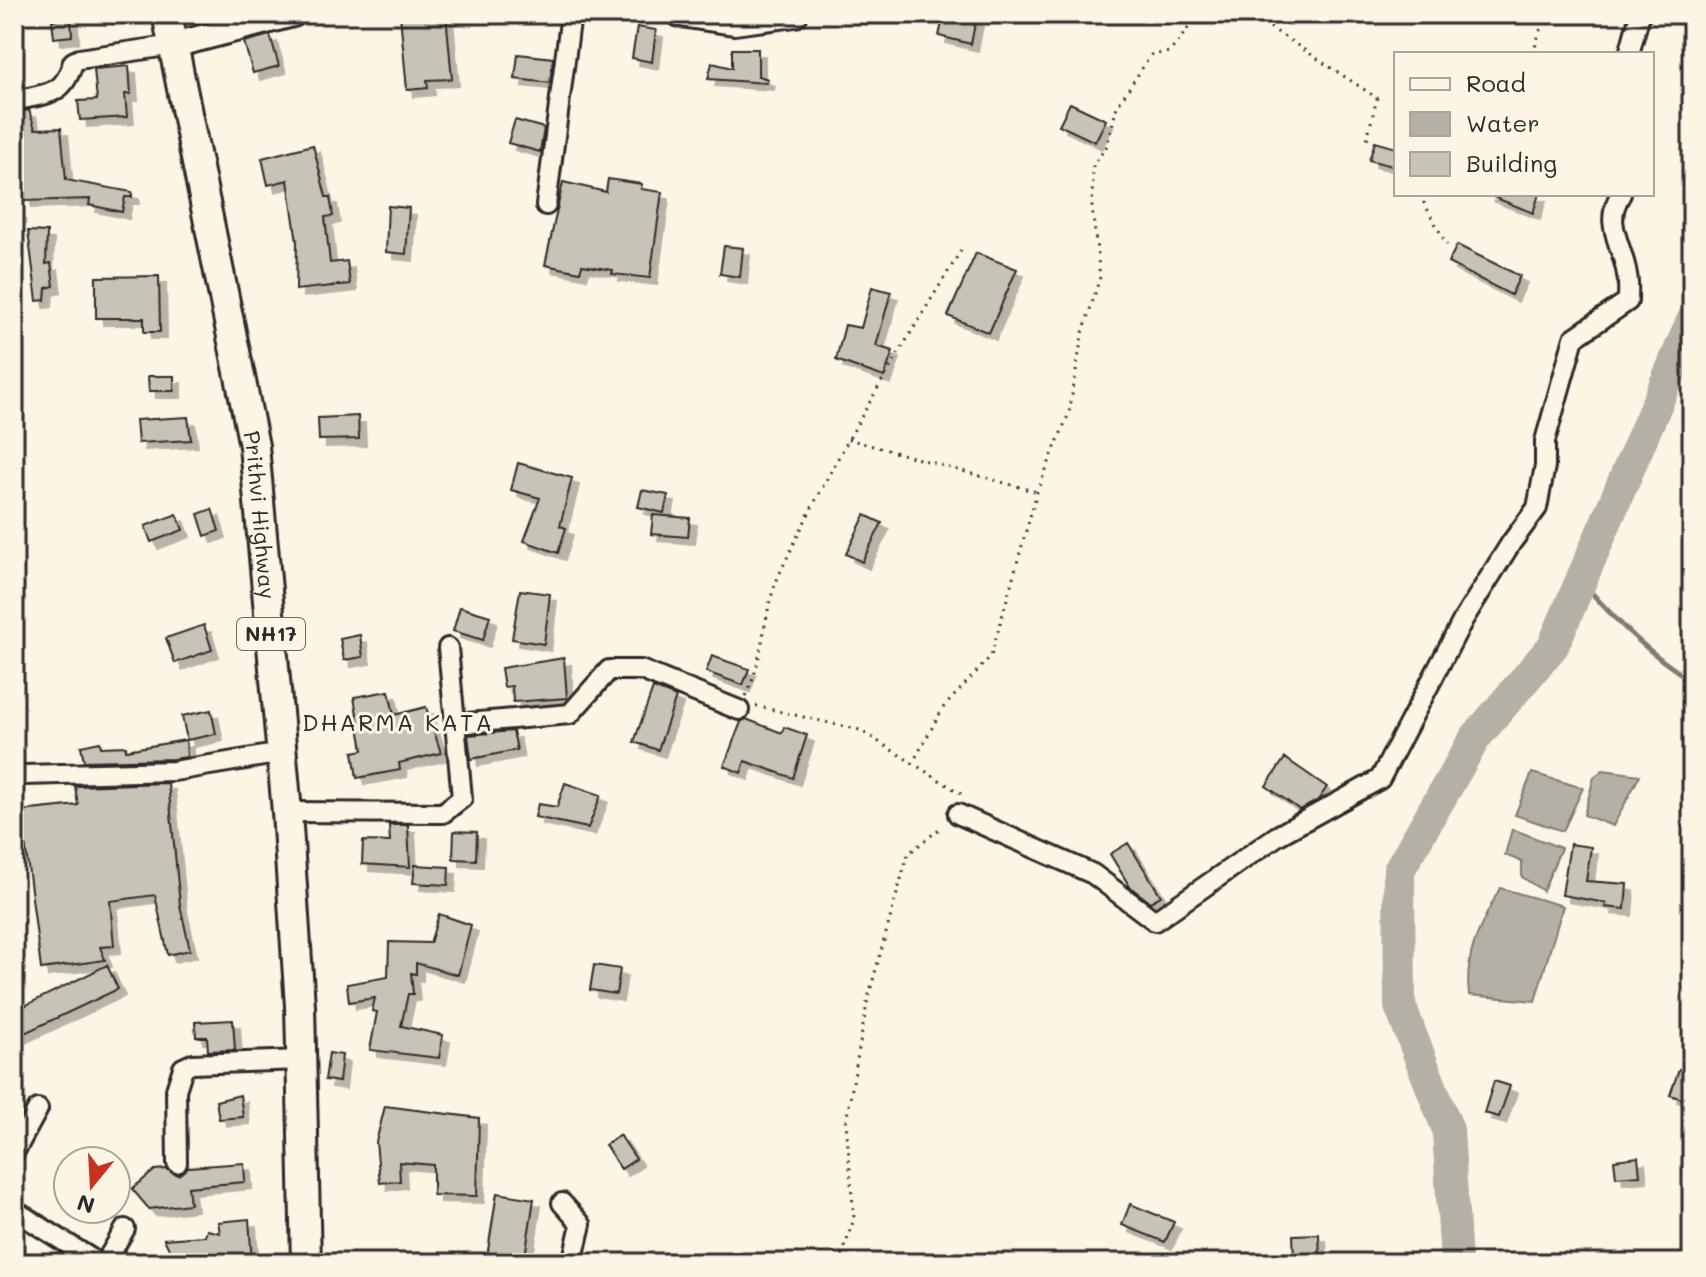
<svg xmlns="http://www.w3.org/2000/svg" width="1706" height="1277" font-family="Mali,sans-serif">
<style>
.water{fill:#b4b0a5;stroke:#7d7b74;stroke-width:2}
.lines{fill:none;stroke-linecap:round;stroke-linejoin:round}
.stream{stroke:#7d7b74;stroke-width:5}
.river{stroke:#b4b0a5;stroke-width:32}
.building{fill:#c8c3b7;stroke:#2b2b2b;stroke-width:2;filter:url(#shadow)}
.minor-casing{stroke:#2b2b2b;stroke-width:24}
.major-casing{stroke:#2b2b2b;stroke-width:30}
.highway-casing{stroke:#2b2b2b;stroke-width:34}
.path{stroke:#2b2b2b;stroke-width:3;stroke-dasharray:2 6;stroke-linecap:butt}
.minor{stroke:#fcf5e5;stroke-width:18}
.major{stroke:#fcf5e5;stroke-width:24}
.highway{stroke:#fcf5e5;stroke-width:28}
.labels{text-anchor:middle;stroke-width:6;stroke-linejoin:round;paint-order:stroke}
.shield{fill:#fcf5e5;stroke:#6a6863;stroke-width:2}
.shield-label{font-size:20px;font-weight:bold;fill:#2b2b2b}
.street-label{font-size:22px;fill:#2b2b2b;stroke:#fcf5e5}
.neighbourhood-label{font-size:24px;letter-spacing:2px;fill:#2b2b2b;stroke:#fcf5e5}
</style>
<defs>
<filter id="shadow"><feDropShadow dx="7" dy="7" stdDeviation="0" flood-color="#0004"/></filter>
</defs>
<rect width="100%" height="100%" fill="#fcf5e5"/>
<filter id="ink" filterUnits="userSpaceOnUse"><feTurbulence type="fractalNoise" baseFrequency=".0125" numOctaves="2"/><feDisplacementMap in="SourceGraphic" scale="16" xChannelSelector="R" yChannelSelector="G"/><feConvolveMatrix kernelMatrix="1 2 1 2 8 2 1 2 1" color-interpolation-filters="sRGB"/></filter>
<g filter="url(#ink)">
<!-- water -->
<path class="water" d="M 1603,770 L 1640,775 L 1613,826 L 1584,815 L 1594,777 Z
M 1532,773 L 1583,788 L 1563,831 L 1515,815 Z
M 1512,829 L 1561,848 L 1543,891 L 1522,877 L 1522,862 L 1505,855 Z
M 1500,888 L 1563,906 L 1535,1001 L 1469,995 C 1464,952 1481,925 1500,888 Z"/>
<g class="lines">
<!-- stream -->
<path class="stream" d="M 1597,540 L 1590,591 C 1621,626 1652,656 1692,681"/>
<!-- river -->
<path class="river" d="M 1456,1263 L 1448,1130 L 1400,1006 L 1399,870 L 1475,738 L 1553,646 L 1692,321"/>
</g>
<!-- building -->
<path class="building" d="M 446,14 L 452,79 L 427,80 L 428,88 L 407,90 L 400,15 Z
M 944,14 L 977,14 L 971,44 L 939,36 Z
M 71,18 L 72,36 L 54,38 L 52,20 Z
M 637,27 L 656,30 L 652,62 L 632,58 Z
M 270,35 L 279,66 L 253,73 L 244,42 Z
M 732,49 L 758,49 L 758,76 L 768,79 L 767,83 L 708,79 L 712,63 L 732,68 Z
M 518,54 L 553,58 L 550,83 L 515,79 Z
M 129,66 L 131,94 L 125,94 L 127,117 L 80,120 L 78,101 L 97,100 L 94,69 Z
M 1070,103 L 1106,120 L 1095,142 L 1059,125 Z
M 29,110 L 35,129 L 61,128 L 66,180 L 132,192 L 132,197 L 125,197 L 122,212 L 89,205 L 90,199 L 24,201 L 25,174 L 15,174 L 14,113 Z
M 515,120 L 544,128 L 540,152 L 508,143 Z
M 1375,142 L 1396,148 L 1396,167 L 1369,160 Z
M 313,145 L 326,197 L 330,197 L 333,216 L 325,217 L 330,263 L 347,261 L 350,284 L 296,290 L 297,242 L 288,180 L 268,185 L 262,158 Z
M 608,179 L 642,184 L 641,189 L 662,192 L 650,278 L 612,274 L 613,270 L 582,265 L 580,272 L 545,265 L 563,182 L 606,192 Z
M 1486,194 L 1539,194 L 1533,213 Z
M 388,206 L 409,208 L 406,254 L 386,252 Z
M 28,231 L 47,232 L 46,264 L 51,263 L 54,286 L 46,288 L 45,300 L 37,301 Z
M 1457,245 L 1520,276 L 1511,295 L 1448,263 Z
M 724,246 L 743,248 L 740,277 L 720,274 Z
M 976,253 L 1017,269 L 989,333 L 948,316 Z
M 159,276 L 160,332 L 144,332 L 144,318 L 96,318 L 96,277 Z
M 872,287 L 891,292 L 876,346 L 893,351 L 884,377 L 836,360 L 845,325 L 861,328 Z
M 148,376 L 174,376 L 174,391 L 149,391 Z
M 358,416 L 359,439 L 319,440 L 318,418 Z
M 188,417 L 191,440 L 138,443 L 136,420 Z
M 518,463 L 572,478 L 560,526 L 566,528 L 558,553 L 524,541 L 540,498 L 511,490 Z
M 642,490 L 668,495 L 664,513 L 638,507 Z
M 212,509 L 219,531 L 205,536 L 198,514 Z
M 177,514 L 183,530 L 151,542 L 145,526 Z
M 653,515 L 690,518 L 688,537 L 651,534 Z
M 865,515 L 882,523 L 862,562 L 846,554 Z
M 520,590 L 550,594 L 544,644 L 512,639 Z
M 460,607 L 490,616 L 483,640 L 453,631 Z
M 204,625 L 212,650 L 175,663 L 166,638 Z
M 360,635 L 363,657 L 344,660 L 340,639 Z
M 712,656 L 749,669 L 743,685 L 706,672 Z
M 564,658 L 567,698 L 513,702 L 512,686 L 504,687 L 501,668 Z
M 653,688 L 676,697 L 658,750 L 634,742 Z
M 389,691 L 394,715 L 426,707 L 441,753 L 399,763 L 400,770 L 357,778 L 353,752 L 363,750 L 354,697 Z
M 211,710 L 216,734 L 187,740 L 182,716 Z
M 746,719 L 782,733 L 784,727 L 807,735 L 793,778 L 745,761 L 741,773 L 724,766 L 741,722 Z
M 513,731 L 517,750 L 471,759 L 468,735 Z
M 186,740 L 187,757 L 173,759 L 84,761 L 81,746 L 100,742 L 101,747 L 126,746 L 126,750 Z
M 1285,758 L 1327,787 L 1318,800 L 1300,810 L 1266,786 Z
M 168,783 L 180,905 L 190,950 L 168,955 L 155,895 L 110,901 L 114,946 L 100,947 L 105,960 L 41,969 L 21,811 L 78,805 L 75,786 Z
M 565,783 L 601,795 L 588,828 L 535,817 L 538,804 L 557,807 Z
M 389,825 L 408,825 L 410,867 L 362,864 L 363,841 L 390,842 Z
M 454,831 L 477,832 L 476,860 L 453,859 Z
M 1128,843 L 1161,896 L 1150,902 L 1130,887 L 1110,854 Z
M 1570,844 L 1591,847 L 1586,881 L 1627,884 L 1625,909 L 1605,907 L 1606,903 L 1562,895 Z
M 415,865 L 449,867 L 448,885 L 413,883 Z
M 439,914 L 471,925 L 458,975 L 416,963 L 416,974 L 411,973 L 413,994 L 408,994 L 401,1026 L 443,1035 L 439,1058 L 370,1050 L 377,1012 L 372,1011 L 375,998 L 349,1002 L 347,984 L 388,977 L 389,942 L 430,943 Z
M 107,965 L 118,989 L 14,1038 L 14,1011 Z
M 594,965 L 620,969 L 616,994 L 590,990 Z
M 233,1020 L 235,1050 L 208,1051 L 207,1037 L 196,1037 L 195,1022 Z
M 329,1053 L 342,1055 L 339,1082 L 325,1080 Z
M 1679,1069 L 1692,1074 L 1685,1100 L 1670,1095 Z
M 1494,1081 L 1510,1086 L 1499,1117 L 1484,1113 Z
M 240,1095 L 243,1117 L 219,1119 L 216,1101 Z
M 385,1106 L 479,1118 L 477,1196 L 433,1195 L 433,1165 L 399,1162 L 400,1181 L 380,1183 L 376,1142 Z
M 620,1135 L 636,1159 L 621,1169 L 605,1145 Z
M 1638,1157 L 1640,1175 L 1616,1177 L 1614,1160 Z
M 244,1163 L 245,1182 L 188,1187 L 190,1204 L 149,1209 L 132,1189 L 155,1170 L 167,1169 L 178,1175 L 188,1167 Z
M 497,1193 L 534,1199 L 524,1263 L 486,1263 Z
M 1130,1204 L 1174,1222 L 1165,1242 L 1122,1225 Z
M 249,1219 L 252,1263 L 216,1263 L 215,1253 L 193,1255 L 176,1263 L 164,1239 L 205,1236 L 207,1230 L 220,1233 L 218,1222 Z
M 1319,1234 L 1320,1257 L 1294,1258 L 1293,1235 Z"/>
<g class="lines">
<defs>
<path id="minor" d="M 1629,54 L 1640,14
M 14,101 C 46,93 64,97 73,62 L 79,59 L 174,45
M 546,205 L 571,14
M 456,724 L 570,714 L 609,670 L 641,670 L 739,710
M 24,775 L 174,771 L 282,753
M 287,812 L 443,813 L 462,798 L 448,648
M 958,814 L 1093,874 L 1155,921 L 1277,836 L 1380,779 L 1463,620 L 1511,543 L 1537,508 L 1545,466 L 1545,441 L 1574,338 L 1628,301 C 1628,293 1629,283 1627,275 C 1623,245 1602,223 1621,194
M 14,1153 L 38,1109
M 177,1163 L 176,1090 L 183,1068 L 192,1064 L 302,1060
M 562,1203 L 581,1224 L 572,1263
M 14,1210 L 98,1263
M 105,1263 L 125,1229"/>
<path id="major" d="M 680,14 L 734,22 L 795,14
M 174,45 L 293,14"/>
<g id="highway">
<path id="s1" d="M 167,14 L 254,446 L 287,812 L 300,1006 L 306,1263"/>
</g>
</defs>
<!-- minor casing -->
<use href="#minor" class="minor-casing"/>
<!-- major casing -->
<use href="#major" class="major-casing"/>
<!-- highway casing -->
<use href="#highway" class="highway-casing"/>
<!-- path -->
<path class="path" d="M 1250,14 L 1377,98 L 1366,143
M 1533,54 L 1545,14
M 1425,194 L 1424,203 L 1447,245
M 848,439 L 1037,492
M 746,696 C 765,657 762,611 780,573 C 832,460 897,355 962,249
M 756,706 L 860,730 L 960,793 L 960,797
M 912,764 L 943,708 L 991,656 L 1037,492 L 1069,413 L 1082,336 L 1100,277 L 1092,207 L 1093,165 L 1107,146 L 1117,106 L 1151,55 L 1170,52 L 1199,14
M 840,1263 L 854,1218 L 846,1122 L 868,998 L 908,854 L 943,826"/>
<!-- minor -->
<use href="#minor" class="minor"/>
<!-- major -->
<use href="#major" class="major"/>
<!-- highway -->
<use href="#highway" class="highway"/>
</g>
</g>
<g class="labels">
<!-- shield labels -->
<rect class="shield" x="237" y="618" width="68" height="32" rx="6"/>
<g class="shield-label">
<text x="271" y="641">NH17</text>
</g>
<!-- street labels -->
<g class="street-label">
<text dy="8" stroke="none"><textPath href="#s1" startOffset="510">Prithvi Highway</textPath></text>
</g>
<!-- neighbourhood labels -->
<g class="neighbourhood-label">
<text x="398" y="731">DHARMA KATA</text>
</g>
</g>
<!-- margin -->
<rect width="1706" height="1277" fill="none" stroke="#fcf5e5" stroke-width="48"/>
<rect x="24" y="24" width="1658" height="1229" fill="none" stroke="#2b2b2b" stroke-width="3" filter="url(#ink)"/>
<!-- legend -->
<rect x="1394" y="52" width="260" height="144" fill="#fcf5e5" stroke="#a8a49b" stroke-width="2"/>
<rect x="1410" y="78" width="40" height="12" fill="#fcf5e5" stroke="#a8a49b" stroke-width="2"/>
<text x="1466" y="92" font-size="24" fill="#2b2b2b">Road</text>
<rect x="1410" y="112" width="40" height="24" fill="#b4b0a5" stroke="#a8a49b" stroke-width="2"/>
<text x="1466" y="132" font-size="24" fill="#2b2b2b">Water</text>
<rect x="1410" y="152" width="40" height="24" fill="#c8c3b7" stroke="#a8a49b" stroke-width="2"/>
<text x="1466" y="172" font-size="24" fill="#2b2b2b">Building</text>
<!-- north arrow -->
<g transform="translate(92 1185) rotate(198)"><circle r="38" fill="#fcf5e5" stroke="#a8a49b" stroke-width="2"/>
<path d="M0-6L14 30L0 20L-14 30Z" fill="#c8321e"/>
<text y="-12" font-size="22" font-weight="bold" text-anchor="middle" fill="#2b2b2b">N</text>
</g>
</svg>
